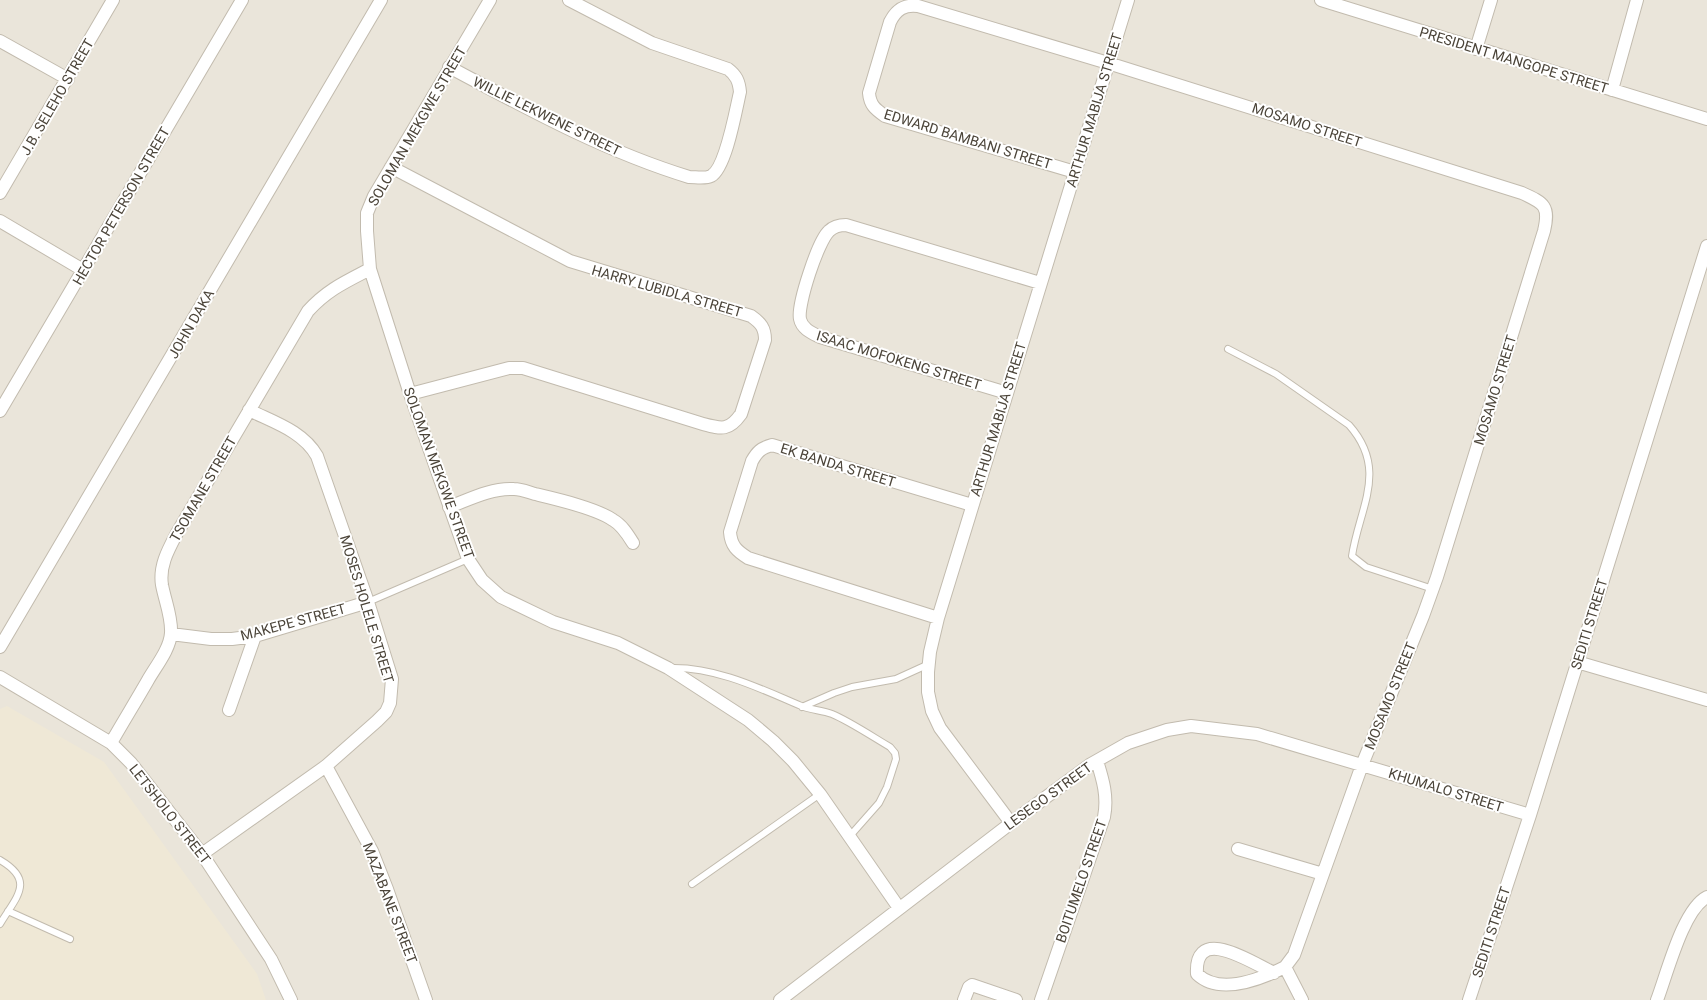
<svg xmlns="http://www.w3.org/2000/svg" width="1707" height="1000" font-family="Roboto,sans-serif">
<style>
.residential{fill:#eae5da}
.education{fill:#efe8d6}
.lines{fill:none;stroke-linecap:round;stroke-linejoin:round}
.lane-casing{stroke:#c2bbae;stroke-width:8}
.street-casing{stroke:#c2bbae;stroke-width:14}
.lane{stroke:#fff;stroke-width:6}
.street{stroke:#fff;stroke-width:12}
.labels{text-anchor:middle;stroke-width:4;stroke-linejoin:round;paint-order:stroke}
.street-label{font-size:14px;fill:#4b4439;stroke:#fff}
</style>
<rect width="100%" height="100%" fill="#f6f3ec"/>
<!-- residential -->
<path class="residential" d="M 0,0 L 1707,0 L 1707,1000 L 0,1000 Z"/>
<!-- education -->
<path class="education" d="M 7,706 L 104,762 L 257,974 L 266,1000 L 0,1000 L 0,709 Z"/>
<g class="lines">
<defs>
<path id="lane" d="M 1228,349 L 1276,374 L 1349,425 C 1389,470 1359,508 1352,556 L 1366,567 L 1433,589
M 368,602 L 468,559
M 671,668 C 716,667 759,688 799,705 C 809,710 821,710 832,714 C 849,721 873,737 890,747 L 895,753 L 896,759 L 887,787 L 879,803 L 849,837
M 802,707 L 834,693 L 852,687 L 896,679 L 929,664
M 0,860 C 36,881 16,897 0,924
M 692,884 L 820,794
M 8,911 L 70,939"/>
<path id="street" d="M 490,0 L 374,196 L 367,213 L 367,231 L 370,269 L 410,394 L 468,559 L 482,580 L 501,597 L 553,622 L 618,643 L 668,668 L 748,720 L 773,741 L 793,761 L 820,794 L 899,908
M 1321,0 L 1707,119
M 0,41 L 68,79
M 1476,49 L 1491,0
M 449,67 C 528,109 604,151 689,177 C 696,177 705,179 711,176 C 726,168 736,109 740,92 C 739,81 736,75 728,69 L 652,43 L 569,0
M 1612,90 L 1637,0
M 391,167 L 570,261 L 751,316 C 761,323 765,328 765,340 L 741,414 C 729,431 722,429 703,424 L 523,368 L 509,368 L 410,394
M 1075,172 L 885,116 C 875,109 870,105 869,93 L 890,22 C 896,10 904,4 918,6 L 1108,63 L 1522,193 C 1544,203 1550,206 1544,231 L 1437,577 L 1423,616 L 1362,765 L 1294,955 L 1285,967 L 1302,1000
M 0,193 L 113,0
M 0,221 L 83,270
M 1007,393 L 820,337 C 812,333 802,329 800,319 C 797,305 818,241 829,231 C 834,226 839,225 846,225 L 1040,283
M 0,411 L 242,0
M 449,507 C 470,499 491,488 514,489 C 521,489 528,492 535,494 C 556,499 596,508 613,520 C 622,525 628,535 633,543
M 938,618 L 748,558 C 737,551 731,546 730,532 L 752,461 C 757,452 761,448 772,445 L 972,505
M 171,634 L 211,639 L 232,639 L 255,636 L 368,602
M 0,647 L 381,0
M 1577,662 L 1707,700
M 0,677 L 111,743 L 131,763 L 202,854 L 271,959 L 291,1000
M 229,710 L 255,636
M 111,743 C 123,722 136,701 148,680 C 156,666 170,649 171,633 C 172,617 165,601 162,585 C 159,566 168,550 177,533 L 308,311 C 327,290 345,282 370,269
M 326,766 L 372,851 L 387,889 L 426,1000
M 1011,823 L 940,728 L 932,711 L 928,692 L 928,672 L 930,652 L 938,618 L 1128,0
M 1238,849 L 1323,874
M 202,854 L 326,766 L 377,721 L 386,712 L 390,703 L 392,679 L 368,602 L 317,456 C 303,431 273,422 249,410
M 1274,973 C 1251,962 1194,924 1197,974 C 1220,996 1261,979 1285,967
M 780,1000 L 1011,823 L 1091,764 L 1128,743 L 1167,730 L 1191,726 L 1257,734 L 1530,815
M 964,1000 L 969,987 L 972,985 L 1016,1000
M 1041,1000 L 1104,817 C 1108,797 1103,780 1097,761
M 1469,1000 L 1530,815 L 1707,246
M 1657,1000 C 1667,974 1683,909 1707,897"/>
</defs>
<!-- lane casing -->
<use href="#lane" class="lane-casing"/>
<!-- street casing -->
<use href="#street" class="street-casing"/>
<!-- lane -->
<use href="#lane" class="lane"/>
<!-- street -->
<use href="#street" class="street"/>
</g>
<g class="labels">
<!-- street labels -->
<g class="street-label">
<text transform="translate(1514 60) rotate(17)" y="5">PRESIDENT MANGOPE STREET</text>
<text transform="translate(57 97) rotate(-60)" y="5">J.B. SELEHO STREET</text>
<text transform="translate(1094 110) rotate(-73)" y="5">ARTHUR MABIJA STREET</text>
<text transform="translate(547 116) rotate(26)" y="5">WILLIE LEKWENE STREET</text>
<text transform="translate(1307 125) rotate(18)" y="5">MOSAMO STREET</text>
<text transform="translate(417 126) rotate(-60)" y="5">SOLOMAN MEKGWE STREET</text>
<text transform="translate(968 139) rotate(17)" y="5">EDWARD BAMBANI STREET</text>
<text transform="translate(121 206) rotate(-60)" y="5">HECTOR PETERSON STREET</text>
<text transform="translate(667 291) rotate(16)" y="5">HARRY LUBIDLA STREET</text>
<text transform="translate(191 324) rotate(-60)" y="5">JOHN DAKA</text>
<text transform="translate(899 360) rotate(17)" y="5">ISAAC MOFOKENG STREET</text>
<text transform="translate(1495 390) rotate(-73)" y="5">MOSAMO STREET</text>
<text transform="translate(998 419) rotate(-73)" y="5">ARTHUR MABIJA STREET</text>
<text transform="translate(838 465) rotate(17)" y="5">EK BANDA STREET</text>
<text transform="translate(439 473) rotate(70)" y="5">SOLOMAN MEKGWE STREET</text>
<text transform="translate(203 489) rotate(-60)" y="5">TSOMANE STREET</text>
<text transform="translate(367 609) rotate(73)" y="5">MOSES HOLELE STREET</text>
<text transform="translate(293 622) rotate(-15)" y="5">MAKEPE STREET</text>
<text transform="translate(1589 624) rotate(-73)" y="5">SEDITI STREET</text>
<text transform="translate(1390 696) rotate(-68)" y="5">MOSAMO STREET</text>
<text transform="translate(1446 790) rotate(17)" y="5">KHUMALO STREET</text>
<text transform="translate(1048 796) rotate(-36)" y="5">LESEGO STREET</text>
<text transform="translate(170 814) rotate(52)" y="5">LETSHOLO STREET</text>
<text transform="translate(1081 881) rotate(-71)" y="5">BOITUMELO STREET</text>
<text transform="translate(390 903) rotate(69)" y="5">MAZABANE STREET</text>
<text transform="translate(1491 932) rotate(-72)" y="5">SEDITI STREET</text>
</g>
</g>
</svg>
